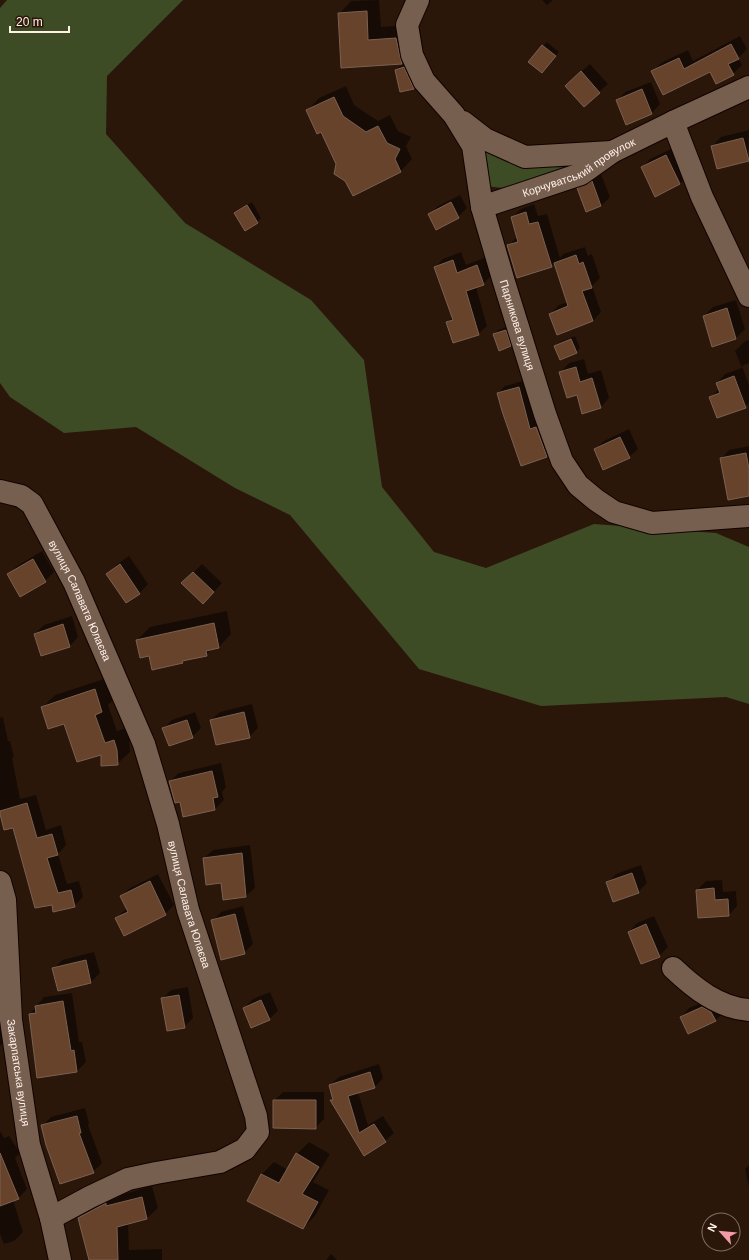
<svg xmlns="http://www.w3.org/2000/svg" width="749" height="1260" font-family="Helvetica,sans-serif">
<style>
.forest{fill:#3e4c26}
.shadow{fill:#0007}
.building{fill:#67432b;stroke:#7a6152}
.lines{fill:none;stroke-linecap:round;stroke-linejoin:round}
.street-casing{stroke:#120300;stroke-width:24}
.street{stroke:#775f50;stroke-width:22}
.labels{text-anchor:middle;stroke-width:3.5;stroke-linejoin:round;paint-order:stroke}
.street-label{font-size:11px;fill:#fff0e8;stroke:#2b170a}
</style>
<rect width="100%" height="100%" fill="#2b170a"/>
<!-- forest -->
<path class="forest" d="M 7,0 L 183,0 L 107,76 L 106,134 L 185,223 L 311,300 L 364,360 L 382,487 L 434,552 L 486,568 L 594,524 L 716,533 L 749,547 L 749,704 L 726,697 L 541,706 L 419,669 L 290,515 L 235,488 L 136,427 L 64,433 L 10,397 L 0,383 L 0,8 Z
M 474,138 L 521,166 L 583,168 L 520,190 L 485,186 Z"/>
<!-- shadow -->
<path class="shadow" d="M 379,0 L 381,27 L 409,25 L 415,50 L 402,63 L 342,67 L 339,14 L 351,1 Z
M 542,0 L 553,0 L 547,5 Z
M 740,36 L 747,49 L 738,58 L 742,65 L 733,74 L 710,71 L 653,72 L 661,63 L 688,50 L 693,61 Z
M 547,42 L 559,52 L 546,68 L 543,46 Z
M 408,64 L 418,84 L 414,88 L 401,91 L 396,70 L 400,66 Z
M 590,64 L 608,84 L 599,92 L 575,77 Z
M 651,82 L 660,104 L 652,113 L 626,124 L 617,101 L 625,92 Z
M 346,86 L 354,105 L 378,121 L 390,115 L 398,131 L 411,137 L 406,146 L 412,159 L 401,171 L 353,195 L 322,131 L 308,110 L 319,98 Z
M 749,130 L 748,160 L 712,146 L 721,137 Z
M 675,147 L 688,175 L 680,184 L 642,168 L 650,159 Z
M 601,174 L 610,197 L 601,206 L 587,211 L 578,189 L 587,180 Z
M 460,195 L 467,208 L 458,217 L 430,214 L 438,206 Z
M 252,202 L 261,218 L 257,222 L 236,213 L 240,209 Z
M 534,204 L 538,216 L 547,214 L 560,258 L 563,254 L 585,247 L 588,256 L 592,254 L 600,278 L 592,286 L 601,312 L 593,321 L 550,314 L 559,305 L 568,302 L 555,263 L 551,266 L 508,246 L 517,237 L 512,217 L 521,209 Z
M 461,252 L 466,265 L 486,257 L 492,275 L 483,284 L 476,287 L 487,326 L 478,334 L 447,322 L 453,317 L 435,267 L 443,259 Z
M 736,300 L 745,329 L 736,338 L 713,345 L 704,316 L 713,307 Z
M 510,326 L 514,341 L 510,345 L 494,335 L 498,330 Z
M 575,336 L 580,348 L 576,352 L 555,346 L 560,342 Z
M 749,340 L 749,363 L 742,366 L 749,385 L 749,403 L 745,407 L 711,397 L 719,389 L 717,383 L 725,374 L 742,368 L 735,351 L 744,342 Z
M 584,359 L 588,374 L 601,370 L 609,398 L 601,407 L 578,394 L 561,372 L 569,363 Z
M 526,380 L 554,449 L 547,456 L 522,464 L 498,393 L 505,386 Z
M 629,429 L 638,449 L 629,457 L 595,449 L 604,441 Z
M 749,446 L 749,495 L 721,459 L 729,450 Z
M 42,551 L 54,572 L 45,581 L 8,574 L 17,566 Z
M 129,556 L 148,584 L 140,593 L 127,602 L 108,574 L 116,565 Z
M 202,564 L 222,583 L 212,594 L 183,583 Z
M 227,611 L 231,634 L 219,647 L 212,649 L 206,655 L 186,659 L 182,662 L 150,654 L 137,640 L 150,627 Z
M 72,616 L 78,637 L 70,646 L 42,655 L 35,634 L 44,625 Z
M 107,678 L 114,699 L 108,705 L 117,731 L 126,728 L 129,737 L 130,752 L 117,764 L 42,708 L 55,695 Z
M 252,704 L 258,728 L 249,737 L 211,720 L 220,712 Z
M 195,712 L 201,728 L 192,737 L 164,728 L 172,720 Z
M 3,717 L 8,741 L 10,741 L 14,757 L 12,758 L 20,799 L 36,795 L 46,830 L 61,825 L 66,845 L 58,854 L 67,884 L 79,881 L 83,897 L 74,906 L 52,904 L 14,826 L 5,829 L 0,811 L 0,718 Z
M 221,763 L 226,787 L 222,792 L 224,800 L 215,809 L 184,815 L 181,801 L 170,781 L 179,773 Z
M 250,845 L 255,888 L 246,896 L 224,899 L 222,882 L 204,858 L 213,850 Z
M 641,865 L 647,883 L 638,892 L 608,882 L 616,874 Z
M 158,874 L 174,905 L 165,914 L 125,934 L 117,918 L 127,908 L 121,896 L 130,888 Z
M 722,880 L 723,892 L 736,891 L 737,906 L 729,915 L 697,890 L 706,881 Z
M 243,906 L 253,944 L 244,953 L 213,921 L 221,912 Z
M 654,916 L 668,947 L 659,956 L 629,932 L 637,923 Z
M 94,952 L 100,973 L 91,982 L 59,990 L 53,969 L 62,960 Z
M 188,987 L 193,1018 L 184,1027 L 162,999 L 171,990 Z
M 270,992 L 278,1011 L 269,1019 L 244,1008 L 253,999 Z
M 72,993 L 79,1042 L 82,1042 L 86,1062 L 77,1071 L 38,1077 L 30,1014 L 44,997 Z
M 711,999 L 724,1012 L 715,1021 L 681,1017 L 689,1008 Z
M 0,1028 L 7,1039 L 0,1046 Z
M 379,1064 L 383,1078 L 375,1087 L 358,1092 L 368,1125 L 383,1116 L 394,1133 L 385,1141 L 364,1155 L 331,1100 L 334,1098 L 330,1085 L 339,1077 Z
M 283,1092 L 324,1092 L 324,1119 L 315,1128 L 274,1101 Z
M 85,1108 L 89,1123 L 88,1125 L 102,1163 L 93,1172 L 42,1126 L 51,1117 Z
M 0,1131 L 4,1138 L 9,1136 L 20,1153 L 15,1158 L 27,1189 L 19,1198 L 13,1200 L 23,1232 L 14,1241 L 4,1244 L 0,1234 Z
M 309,1142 L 330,1154 L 313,1182 L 329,1190 L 315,1216 L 303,1228 L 248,1201 L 262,1174 L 274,1162 L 288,1170 L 297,1154 Z
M 749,1165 L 749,1187 L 745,1169 Z
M 152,1186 L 158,1208 L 147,1218 L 128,1223 L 129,1250 L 162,1249 L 162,1260 L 89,1260 L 88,1234 L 79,1218 L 90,1207 L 117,1196 Z
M 331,1254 L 337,1260 L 326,1260 Z"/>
<!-- building -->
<path class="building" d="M 367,11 L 368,40 L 396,38 L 400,57 L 402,64 L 341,68 L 338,13 Z
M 731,44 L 739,59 L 728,64 L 734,75 L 716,84 L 710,72 L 663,95 L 651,71 L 679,58 L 684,69 Z
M 542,45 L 556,56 L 542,73 L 528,62 Z
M 404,67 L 414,89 L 400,92 L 395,70 Z
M 581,71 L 600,93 L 584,107 L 565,86 Z
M 642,89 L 652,114 L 626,125 L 616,100 Z
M 334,97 L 343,116 L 366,132 L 378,126 L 387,143 L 400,149 L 395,159 L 401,172 L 353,196 L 345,181 L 334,174 L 336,164 L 321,132 L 317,134 L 306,110 Z
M 743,138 L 749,161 L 717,169 L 711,146 Z
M 666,155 L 680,184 L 655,197 L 641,167 Z
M 592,181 L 601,206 L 586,212 L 577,188 Z
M 451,202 L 459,218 L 436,230 L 428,214 Z
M 247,205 L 258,223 L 245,231 L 234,213 Z
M 526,212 L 529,224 L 538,222 L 552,267 L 517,278 L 507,245 L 518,242 L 511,217 Z
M 576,255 L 579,264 L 583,262 L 592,288 L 582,291 L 593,321 L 557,335 L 549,314 L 568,306 L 554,263 Z
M 453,260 L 457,273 L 477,265 L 484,285 L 466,291 L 479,335 L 453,343 L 446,322 L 453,320 L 434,267 Z
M 727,308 L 736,339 L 712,347 L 703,316 Z
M 506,330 L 511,346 L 499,351 L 493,334 Z
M 571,339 L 577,353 L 560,360 L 554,346 Z
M 576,367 L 580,382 L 592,378 L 601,408 L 582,414 L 577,395 L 567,398 L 559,372 Z
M 734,376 L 746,408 L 717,418 L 709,397 L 720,393 L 716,383 Z
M 519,387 L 530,429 L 536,427 L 547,457 L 521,466 L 502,411 L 497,393 Z
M 620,437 L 630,458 L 603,470 L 594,449 Z
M 746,453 L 749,469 L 749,496 L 728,500 L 720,458 Z
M 33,559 L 46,582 L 20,597 L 7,574 Z
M 120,564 L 140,594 L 126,603 L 106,574 Z
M 193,572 L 214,592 L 203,604 L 181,583 Z
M 214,623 L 219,648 L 206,651 L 207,656 L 182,661 L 183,663 L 152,670 L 149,656 L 140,658 L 136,640 Z
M 63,624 L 70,647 L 41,656 L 34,634 Z
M 95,689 L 102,712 L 95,715 L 105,743 L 114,740 L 117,750 L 118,765 L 101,766 L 101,755 L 77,762 L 64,724 L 48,729 L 41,707 Z
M 244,712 L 250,738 L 216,745 L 210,720 Z
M 187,720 L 193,738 L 169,746 L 162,728 Z
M 212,771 L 218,797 L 213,798 L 215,810 L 183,817 L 180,802 L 175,803 L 169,781 Z
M 27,803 L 37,838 L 52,834 L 58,855 L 47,858 L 58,893 L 71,890 L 75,907 L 53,912 L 52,905 L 35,908 L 13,828 L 4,830 L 0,814 L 0,811 Z
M 242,853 L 246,897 L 223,900 L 221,883 L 206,885 L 203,858 Z
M 632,873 L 639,893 L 613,902 L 606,882 Z
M 150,881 L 166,915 L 124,936 L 115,918 L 128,912 L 120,896 Z
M 714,888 L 715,900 L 728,899 L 729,916 L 698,918 L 696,890 Z
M 235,914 L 245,954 L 221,960 L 211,920 Z
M 646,924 L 660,957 L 641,964 L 628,932 Z
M 86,960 L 91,983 L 58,991 L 52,968 Z
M 179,995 L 185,1028 L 167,1031 L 161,998 Z
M 261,1000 L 270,1020 L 251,1028 L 243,1008 Z
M 63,1001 L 71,1051 L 74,1050 L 77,1072 L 37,1078 L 29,1014 L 36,1013 L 35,1006 Z
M 702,1007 L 711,1012 L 716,1021 L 688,1034 L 680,1017 Z
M 370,1072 L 375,1088 L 348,1096 L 359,1133 L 374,1124 L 386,1142 L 364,1156 L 330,1100 L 333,1100 L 329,1085 Z
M 273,1100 L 316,1100 L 316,1129 L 273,1128 Z
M 77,1116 L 81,1133 L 79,1133 L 94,1173 L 60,1184 L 46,1145 L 41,1125 Z
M 0,1153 L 19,1199 L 0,1206 Z
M 296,1153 L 319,1167 L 302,1194 L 318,1202 L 303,1229 L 247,1201 L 261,1174 L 279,1183 Z
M 142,1197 L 147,1219 L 117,1227 L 118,1260 L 89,1260 L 78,1218 L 106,1203 L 106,1206 Z"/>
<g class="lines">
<defs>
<g id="street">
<path id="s1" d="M 418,0 L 407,25 L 412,55 L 424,81 L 454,115 L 473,146 L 482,207 L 504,282 L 545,414 L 562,461 L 578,485 L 596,500 L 614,512 L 652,523 L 749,516"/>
<path d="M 463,122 L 485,139 L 525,157 L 612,152"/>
<path d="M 673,122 L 702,197 L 749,296"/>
<path id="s2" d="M 482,207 L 581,174 L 612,152 L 673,122 L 749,87"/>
<path id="s3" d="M 0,491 L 21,496 L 32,504 L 74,582 L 144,744 L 168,824 L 188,910 L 256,1116 L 258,1132 L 245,1149 L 220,1162 L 156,1173 L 128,1179 L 90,1197 L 51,1218"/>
<path id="s4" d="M 0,882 L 5,900 L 11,1020 L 29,1145 L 51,1218 L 60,1260"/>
<path d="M 673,968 C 694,988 719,1008 749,1010"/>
</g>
</defs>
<!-- street casing -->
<use href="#street" class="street-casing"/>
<!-- street -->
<use href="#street" class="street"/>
</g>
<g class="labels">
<!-- street labels -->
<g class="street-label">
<text dy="4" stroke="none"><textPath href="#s2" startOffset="105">Корчуватський провулок</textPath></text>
<text dy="4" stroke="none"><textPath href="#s1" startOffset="353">Парникова вулиця</textPath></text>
<text dy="4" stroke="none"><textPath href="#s3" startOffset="143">вулиця Салавата Юлаєва</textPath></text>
<text dy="4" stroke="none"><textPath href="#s3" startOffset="467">вулиця Салавата Юлаєва</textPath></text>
<text dy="4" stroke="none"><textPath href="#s4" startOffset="192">Закарпатська вулиця</textPath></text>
</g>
</g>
<!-- north arrow -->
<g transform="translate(721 1232) rotate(297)"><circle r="19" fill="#2b170a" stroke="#806e63"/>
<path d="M0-3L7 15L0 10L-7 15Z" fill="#f39aa9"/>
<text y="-6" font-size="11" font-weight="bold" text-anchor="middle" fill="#fff0e8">N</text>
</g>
<!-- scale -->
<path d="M10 26v6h59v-6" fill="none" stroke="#fff0e8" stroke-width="2"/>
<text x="16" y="26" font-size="12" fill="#fff0e8" stroke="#2b170a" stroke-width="3" paint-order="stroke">20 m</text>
</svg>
